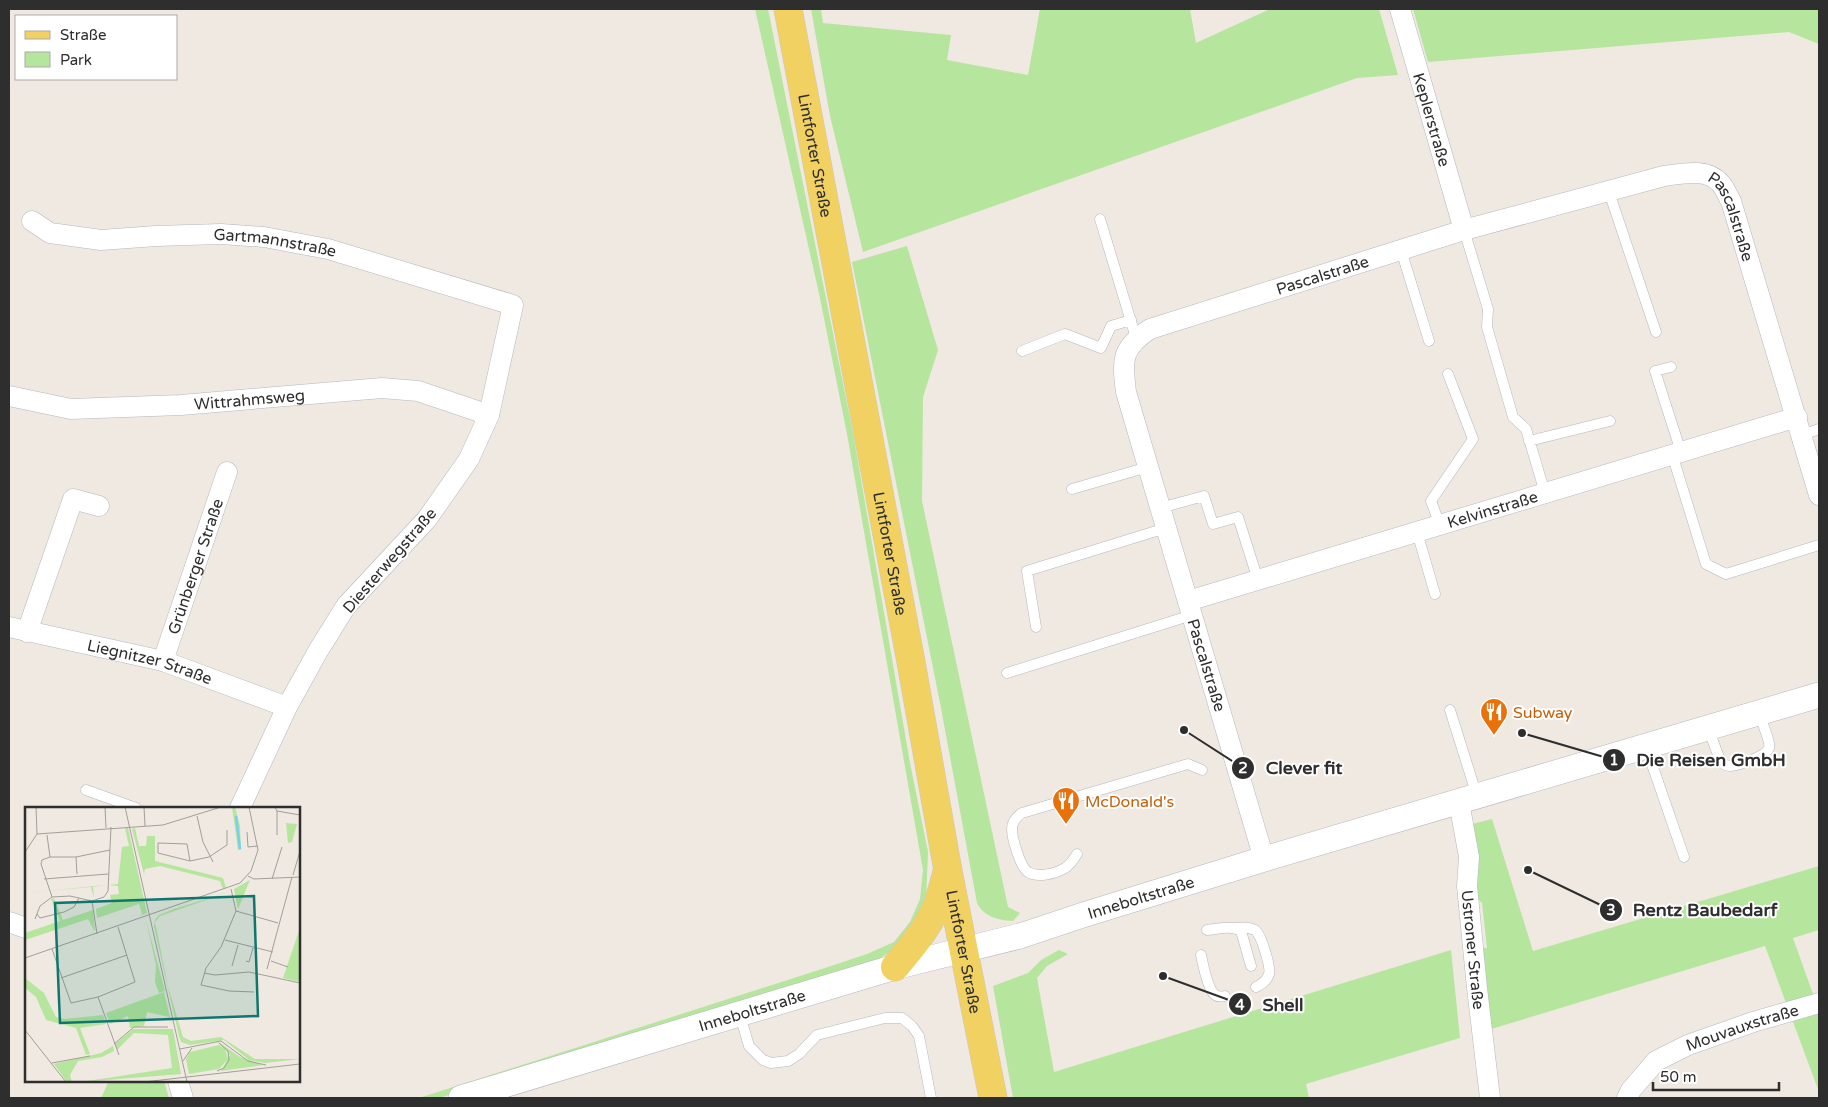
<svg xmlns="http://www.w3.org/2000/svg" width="1828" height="1107" font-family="'Varela Round',sans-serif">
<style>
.green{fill:#b6e59e}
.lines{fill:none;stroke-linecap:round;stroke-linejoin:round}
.service-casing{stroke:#b4b7c1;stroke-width:11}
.minor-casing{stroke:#b4b7c1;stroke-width:21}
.tertiary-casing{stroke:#b4b7c1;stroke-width:26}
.primary-casing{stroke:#c9c9c9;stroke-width:29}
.service{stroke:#fff;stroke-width:10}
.minor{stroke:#fff;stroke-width:20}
.tertiary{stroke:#fff;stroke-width:25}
.primary{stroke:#f2d163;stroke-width:28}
.labels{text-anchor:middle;stroke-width:4;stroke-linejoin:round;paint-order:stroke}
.street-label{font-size:16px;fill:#2e2e2e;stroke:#fff}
.food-label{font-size:16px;fill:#c56008;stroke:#fff;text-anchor:start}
.inset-river{fill:none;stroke:#75cff0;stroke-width:2.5}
.inset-road{fill:none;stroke:#a29e99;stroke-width:1}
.view{fill:#0f766e;fill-opacity:0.15;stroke:#0f766e;stroke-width:2.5}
.inset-edge{fill:none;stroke:#2e2e2e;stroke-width:2.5}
.leader{fill:none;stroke:#2e2e2e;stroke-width:2}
.callout-dot{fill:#2e2e2e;stroke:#fff;stroke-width:2}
.mark-label{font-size:15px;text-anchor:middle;font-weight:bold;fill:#fff}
.callout-label{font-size:18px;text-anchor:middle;font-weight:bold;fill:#2e2e2e;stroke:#fff;stroke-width:4;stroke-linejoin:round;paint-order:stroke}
</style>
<rect width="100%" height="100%" fill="#efe9e1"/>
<!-- green -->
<path class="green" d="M 755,9 L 768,9 L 853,433 L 910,763 L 928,852 L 926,900 L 923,916 L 893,950 L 877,960 L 738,1008 L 439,1098 L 419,1098 L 825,968 L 867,954 L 894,942 L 910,922 L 920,899 L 923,870 L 847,434 L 820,298 Z
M 811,9 L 821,9 L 823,23 L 951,35 L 947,60 L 1028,75 L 1040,9 L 1190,9 L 1196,43 L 1270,9 L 1379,9 L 1398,75 L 1357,78 L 863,252 L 830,116 Z
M 1413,9 L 1819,9 L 1819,44 L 1789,32 L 1428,62 Z
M 907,246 L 938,350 L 923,397 L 922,501 L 1008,907 L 1020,913 L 1013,921 C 998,920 984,917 977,903 L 941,708 L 852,262 Z
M 1492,819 L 1533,951 L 1819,866 L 1819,930 L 1793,938 L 1819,1011 L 1819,1092 L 1765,946 L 1488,1030 L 1479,949 L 1487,948 L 1482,903 L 1474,896 L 1472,824 Z
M 1059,950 L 1068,954 L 1047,966 L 1037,978 L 1054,1072 L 1451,950 L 1460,1038 L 1306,1084 L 1309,1098 L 1013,1098 L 993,986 L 1028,973 L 1041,960 Z
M 109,1081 L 164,1081 L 169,1098 L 101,1098 Z"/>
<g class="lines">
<defs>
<path id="service" d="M 1609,192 L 1656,332
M 1100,219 L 1136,338
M 1464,230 L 1488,309 L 1487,327 L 1513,417 L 1526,429 L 1545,493
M 1401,250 L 1429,341
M 1022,351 L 1065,334 L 1101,348 L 1111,326 L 1131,320
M 1671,367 L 1655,371 L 1681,452
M 1802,435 L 1819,429
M 1529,441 L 1610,421
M 1672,454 L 1706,564 L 1726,574 L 1819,545
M 1072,489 L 1148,467
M 1160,508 L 1204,496 L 1213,524 L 1238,517 L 1258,580
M 1440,525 L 1431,501 L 1473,439 L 1448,374
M 1417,532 L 1435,594
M 1036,627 L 1027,571 L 1166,528
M 1007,673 L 1192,615
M 1450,710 L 1477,796
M 1708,728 L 1720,760 C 1723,764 1725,766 1730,766 C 1738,766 1767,756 1769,748 C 1771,742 1761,721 1759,713
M 1646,747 L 1684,857
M 86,790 L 136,808
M 1077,854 C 1074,859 1070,865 1065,868 C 1055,874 1037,878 1028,872 C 1020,867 1012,838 1012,829 C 1012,822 1016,817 1022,813 L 1188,764 L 1202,770
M 1236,928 C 1242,927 1249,927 1255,930 C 1261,934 1271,967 1269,974 C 1267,981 1262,984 1256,987
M 1207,930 C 1218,929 1231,925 1241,931 L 1251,966
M 1201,955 C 1203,964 1207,987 1214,994 C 1217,997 1221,997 1225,996
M 740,1015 L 749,1046 L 763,1060 L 771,1063 L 788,1061 L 799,1054 L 817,1035 L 885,1018 L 902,1018 L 912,1026 L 919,1036 L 931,1098"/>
<g id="minor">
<path id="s1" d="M 1400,9 L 1464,230"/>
<path id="s2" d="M 32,221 L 50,233 L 101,240 L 156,236 L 221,234 L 264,237 L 328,249 L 513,305 L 489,415 L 469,459 L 427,519 L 346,606 L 318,651 L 287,707 L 240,808"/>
<path id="s3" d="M 9,396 L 71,409 L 181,405 L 382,388 L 418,391 L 489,415"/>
<path id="s4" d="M 1188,601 L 1797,417"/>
<path id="s5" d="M 9,627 L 163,661 L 287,707"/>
<path d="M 27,632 L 73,499 L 99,506"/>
<path id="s6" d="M 163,661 L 227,472"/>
<path id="s7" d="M 1459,802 L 1469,857 L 1467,886 L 1477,988 L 1490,1098"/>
<path id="s8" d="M 1264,859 L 1126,392 C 1122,360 1121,348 1150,329 L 1464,230 L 1664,176 C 1681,174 1707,167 1721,184 C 1725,188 1727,195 1731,201 L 1819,495"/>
<path d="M 9,922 L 26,928"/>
<path d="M 178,1081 L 183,1098"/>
<path id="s9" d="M 1627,1098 L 1631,1090 L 1656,1061 L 1688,1045 L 1753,1022 L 1819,1003"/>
</g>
<g id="tertiary">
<path id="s10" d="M 461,1098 L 895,967 L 1020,936 L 1083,915 L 1264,859 L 1819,695"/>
</g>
<g id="primary">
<path id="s11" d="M 788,9 L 911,662 L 948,871 L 993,1098"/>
<path d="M 895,967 C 911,948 927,929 937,906 C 941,895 944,883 947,872"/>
</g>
</defs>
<!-- service casing -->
<use href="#service" class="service-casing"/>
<!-- minor casing -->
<use href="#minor" class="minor-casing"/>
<!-- tertiary casing -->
<use href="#tertiary" class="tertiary-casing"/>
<!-- primary casing -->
<use href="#primary" class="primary-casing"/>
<!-- service -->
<use href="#service" class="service"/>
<!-- minor -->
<use href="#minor" class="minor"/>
<!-- tertiary -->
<use href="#tertiary" class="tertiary"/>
<!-- primary -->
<use href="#primary" class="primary"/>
</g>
<!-- icons -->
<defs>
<symbol id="restaurant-pin" viewBox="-11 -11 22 30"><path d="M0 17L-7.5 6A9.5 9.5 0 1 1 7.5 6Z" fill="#e8710a" stroke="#fff"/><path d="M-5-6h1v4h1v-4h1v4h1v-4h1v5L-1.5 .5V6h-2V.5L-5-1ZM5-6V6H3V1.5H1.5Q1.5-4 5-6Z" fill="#fff"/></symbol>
</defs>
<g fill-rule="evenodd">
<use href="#restaurant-pin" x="1478" y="696" width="32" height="43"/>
<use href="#restaurant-pin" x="1050" y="785" width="32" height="43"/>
</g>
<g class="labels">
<!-- street labels -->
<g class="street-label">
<text dy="6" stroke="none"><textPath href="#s1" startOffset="115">Keplerstraße</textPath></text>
<text dy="6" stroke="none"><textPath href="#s11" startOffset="149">Lintforter Straße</textPath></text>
<text dy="6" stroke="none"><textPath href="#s8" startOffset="1191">Pascalstraße</textPath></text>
<text dy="6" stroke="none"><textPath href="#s2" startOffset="248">Gartmannstraße</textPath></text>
<text dy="6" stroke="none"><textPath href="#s8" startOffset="741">Pascalstraße</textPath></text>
<text dy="6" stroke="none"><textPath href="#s3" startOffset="242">Wittrahmsweg</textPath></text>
<text dy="6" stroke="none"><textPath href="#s4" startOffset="318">Kelvinstraße</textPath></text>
<text dy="6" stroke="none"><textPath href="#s11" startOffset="554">Lintforter Straße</textPath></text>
<text transform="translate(389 560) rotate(-49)" y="6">Diesterwegstraße</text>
<text dy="6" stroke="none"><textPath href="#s6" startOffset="100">Grünberger Straße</textPath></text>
<text dy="6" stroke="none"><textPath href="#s5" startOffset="145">Liegnitzer Straße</textPath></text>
<text transform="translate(1207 665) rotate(73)" y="6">Pascalstraße</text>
<text dy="6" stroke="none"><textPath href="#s10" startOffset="709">Inneboltstraße</textPath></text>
<text dy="6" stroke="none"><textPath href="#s7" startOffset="149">Ustroner Straße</textPath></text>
<text dy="6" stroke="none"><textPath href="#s11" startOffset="959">Lintforter Straße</textPath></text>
<text dy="6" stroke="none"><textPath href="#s10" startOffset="304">Inneboltstraße</textPath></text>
<text dy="6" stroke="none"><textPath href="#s9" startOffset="140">Mouvauxstraße</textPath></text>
</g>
<!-- food labels -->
<g class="food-label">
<text x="1513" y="718">Subway</text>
<text x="1085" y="807">McDonald's</text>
</g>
</g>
<!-- overview -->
<g transform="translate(25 807)">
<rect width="275" height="275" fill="#efe9e1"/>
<path d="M 207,0 L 210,0 L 215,19 L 216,43 L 213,43 ZM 261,16 L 272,17 L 267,35 L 263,36 ZM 100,21 L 103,21 L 122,106 L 114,109 L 117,107 L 114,97 L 72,111 L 71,102 L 87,96 L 85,88 L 94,87 L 93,79 L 84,78 L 93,77 L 97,40 L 104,39 ZM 110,21 L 114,39 L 121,39 L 122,29 L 130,29 L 130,54 L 198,71 L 201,81 L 198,82 L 195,74 L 135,59 L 120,62 L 119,67 L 107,22 ZM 225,73 L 213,102 L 209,82 ZM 81,78 L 68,80 L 69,91 L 66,80 L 0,86 ZM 204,85 L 135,109 L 130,115 L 143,180 L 158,230 L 166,234 L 196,230 L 230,252 L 275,252 L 240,256 L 224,253 L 199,233 L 165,238 L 156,235 L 154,229 L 129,120 L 130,113 L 134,108 L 149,102 ZM 29,91 L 38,113 L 68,103 L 70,125 L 63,112 L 0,133 L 0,126 L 35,114 L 26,92 ZM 121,113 L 140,184 L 134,186 L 130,175 L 131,158 ZM 275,121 L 275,175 L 258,171 ZM 0,171 L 19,186 L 31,210 L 39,212 L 78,208 L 81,217 L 55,221 L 65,247 L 61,248 L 51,221 L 21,213 L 11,190 L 0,181 ZM 139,185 L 147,218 L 144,210 L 122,205 L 119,219 L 105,221 L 103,209 L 85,217 L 81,206 ZM 108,222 L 148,222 L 156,267 L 56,275 L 147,261 L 143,228 L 109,226 L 92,243 L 90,237 ZM 192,234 L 215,250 L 238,258 L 196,264 L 205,248 ZM 194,238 L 200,242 L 203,252 L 194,262 L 164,267 L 161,252 L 165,245 ZM 88,239 L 89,244 L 77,250 L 53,254 L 45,268 L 47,275 L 42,275 L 29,257 L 76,246 Z" fill="#b6e59e"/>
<path class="inset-river" d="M 211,9 L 215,42"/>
<path class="inset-road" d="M 80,0 L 81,21M 100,0 L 162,275M 119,0 L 120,19M 250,0 L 252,4 L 275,8M 172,9 L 178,35 L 188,55M 222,25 L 223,40 L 233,39M 12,27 L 138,18 L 196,0M 22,28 L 25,50 L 17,53 L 16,57 L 27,90M 252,28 L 252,4M 0,45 L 12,27 L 11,0M 25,50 L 51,50 L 85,43M 51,50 L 52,67M 184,50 L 202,38 L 202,23M 165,54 L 162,37 L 133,36 L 133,46 L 165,54 L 184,50M 268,68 L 275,44M 223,69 L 229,72 L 275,70M 19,72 L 83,67M 247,72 L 257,40M 206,82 L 211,104 L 196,140 L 181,161 L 176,178 L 204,184 L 229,185M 67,94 L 79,90 L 83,84 L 86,20M 211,104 L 253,116M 12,107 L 15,111 L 39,105 L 49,100 L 54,91M 10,112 L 15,99 L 27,90 L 45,89 L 67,94 L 72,127M 200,133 L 248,145M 27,142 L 46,196 L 73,190 L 110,175 L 93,120M 0,151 L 215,76 L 226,64 L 233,43 L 224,0M 221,154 L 224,155 L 228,141M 246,154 L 263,160M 207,159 L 213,138M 242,162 L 267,70M 179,166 L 190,168 L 224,165 L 275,176M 36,171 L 102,148M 73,190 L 94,248M 0,223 L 41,275M 89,237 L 109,220 L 143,220M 155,242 L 196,234 L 223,254 L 241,258M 158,254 L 167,241M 27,256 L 65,249M 192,264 L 199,261 L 204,253 L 203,244 L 194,236M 119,275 L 275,257"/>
<path class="view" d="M 229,89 L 233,209 L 35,216 L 30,96 Z"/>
<rect width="275" height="275" class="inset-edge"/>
</g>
<!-- callouts -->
<path class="leader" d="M1522 733L1614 760M1184 730L1243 768M1528 870L1611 910M1163 976L1240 1004"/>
<g class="callout-dot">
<circle cx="1522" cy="733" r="5"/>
<circle cx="1184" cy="730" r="5"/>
<circle cx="1528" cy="870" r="5"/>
<circle cx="1163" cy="976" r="5"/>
<circle cx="1614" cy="760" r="12"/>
<circle cx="1243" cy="768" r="12"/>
<circle cx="1611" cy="910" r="12"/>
<circle cx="1240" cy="1004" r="12"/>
</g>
<g class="mark-label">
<text x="1614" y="765">1</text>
<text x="1243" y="773">2</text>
<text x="1611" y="915">3</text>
<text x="1240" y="1010">4</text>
</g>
<g class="callout-label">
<text x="1711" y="766">Die Reisen GmbH</text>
<text x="1304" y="774">Clever fit</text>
<text x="1705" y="916">Rentz Baubedarf</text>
<text x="1283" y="1011">Shell</text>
</g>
<!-- border -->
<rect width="1828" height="1107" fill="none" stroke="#2e2e2e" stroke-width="20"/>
<!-- legend -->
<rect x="15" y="15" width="162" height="65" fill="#ffffff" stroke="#ababab"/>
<rect x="25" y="31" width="25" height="8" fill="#f2d163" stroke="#ababab"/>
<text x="60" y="40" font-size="15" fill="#2e2e2e">Straße</text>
<rect x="25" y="52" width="25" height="15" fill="#b6e59e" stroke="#ababab"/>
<text x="60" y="65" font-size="15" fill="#2e2e2e">Park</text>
<!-- scale -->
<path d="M1653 1082v8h126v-8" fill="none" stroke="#2e2e2e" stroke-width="2.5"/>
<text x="1660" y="1082" font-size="15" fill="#2e2e2e" stroke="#ffffff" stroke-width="4" paint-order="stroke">50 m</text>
</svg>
